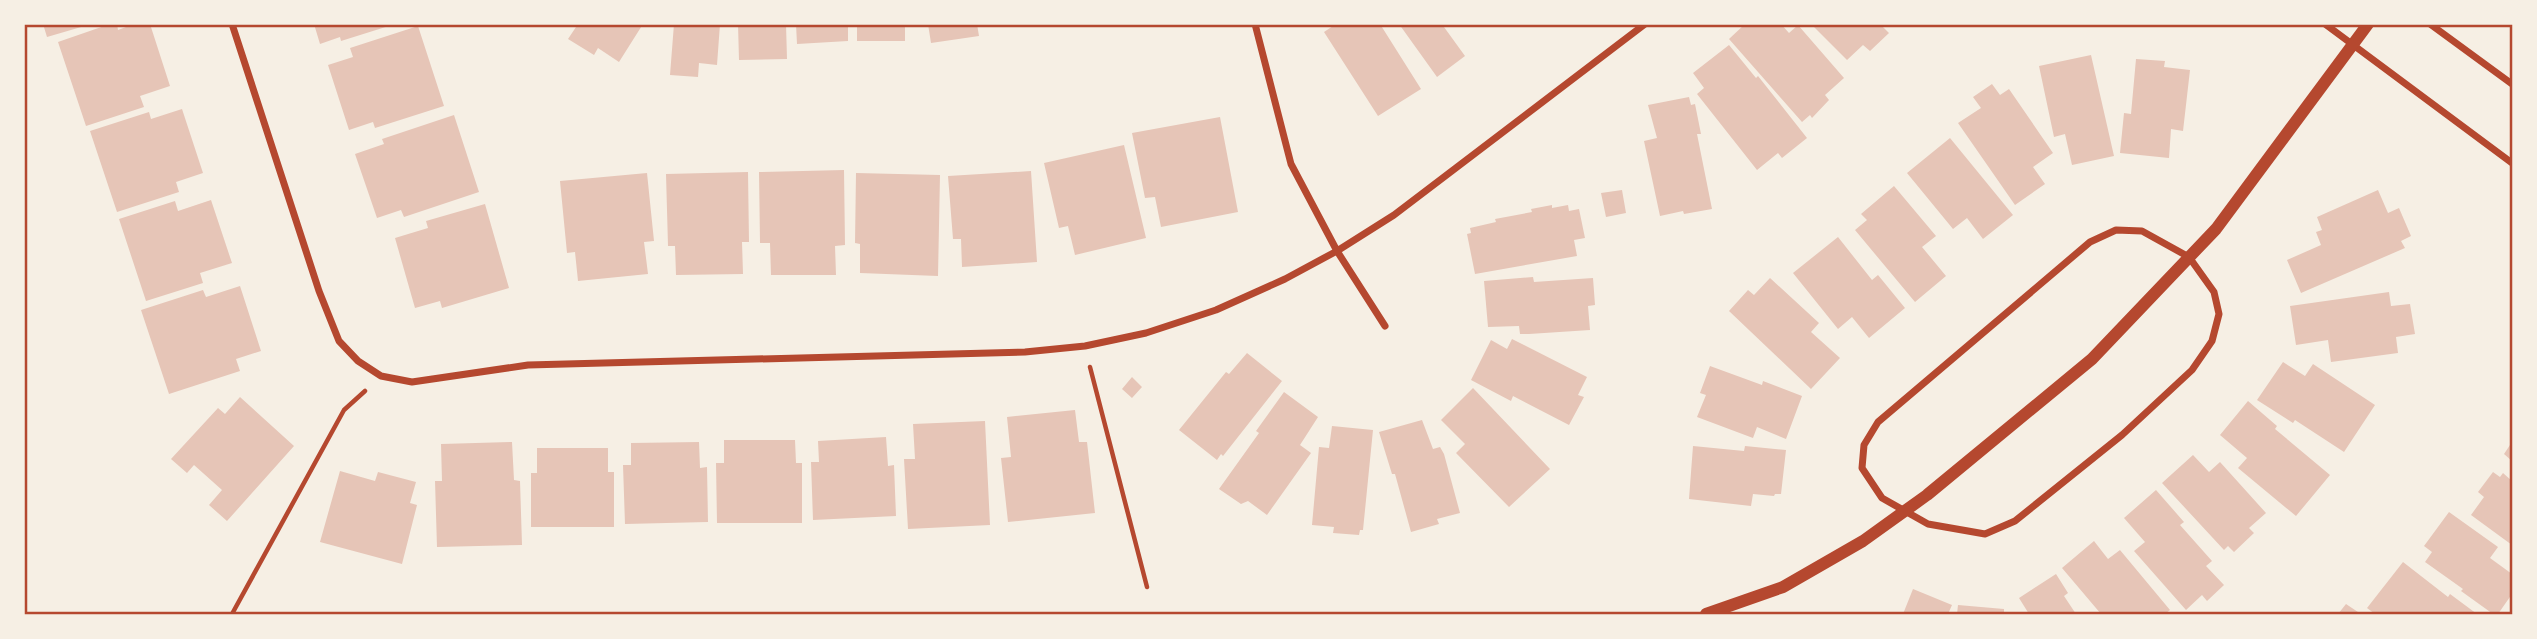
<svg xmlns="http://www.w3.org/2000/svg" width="2537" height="639" font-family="'Fira Sans Condensed',sans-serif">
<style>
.building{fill:#e6c5b7}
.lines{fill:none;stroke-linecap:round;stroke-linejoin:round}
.path{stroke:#b5482f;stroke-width:4.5}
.minor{stroke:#b5482f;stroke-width:7}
.tertiary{stroke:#b5482f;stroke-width:12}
.neatline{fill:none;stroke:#b5482f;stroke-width:2.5}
</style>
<rect width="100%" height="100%" fill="#f6efe4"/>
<!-- building -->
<path class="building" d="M 43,24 L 87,24 L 88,25 L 47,37 Z
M 110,24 L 117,24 L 118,30 L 134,24 L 150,24 L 170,86 L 140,96 L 144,107 L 86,126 L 58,42 Z
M 314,24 L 392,24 L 392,25 L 341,41 L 340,37 L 320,44 Z
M 578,24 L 643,24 L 619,62 L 598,48 L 594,55 L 568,39 Z
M 674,24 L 720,24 L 717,65 L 699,63 L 698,77 L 670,75 Z
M 738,24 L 786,24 L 787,59 L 739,60 Z
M 796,24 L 848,24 L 848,41 L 797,44 Z
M 857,24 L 905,24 L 905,41 L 857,41 Z
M 928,24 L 977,24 L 979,36 L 931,43 Z
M 1336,24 L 1380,24 L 1421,89 L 1378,116 L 1324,32 Z
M 1399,24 L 1447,24 L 1444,27 L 1465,56 L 1437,77 Z
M 1745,24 L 1781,24 L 1789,33 L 1798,25 L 1844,78 L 1825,95 L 1829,100 L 1812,118 L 1810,115 L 1802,122 L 1729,39 Z
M 1811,24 L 1880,24 L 1889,33 L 1870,51 L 1863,45 L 1847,60 Z
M 418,26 L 444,106 L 375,128 L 373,122 L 349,130 L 328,65 L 353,57 L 350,48 Z
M 1729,45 L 1756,78 L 1758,76 L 1807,138 L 1782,158 L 1778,153 L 1757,170 L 1697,94 L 1704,88 L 1693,73 Z
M 2091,55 L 2114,156 L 2072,165 L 2065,134 L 2054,137 L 2039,66 Z
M 2136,59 L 2165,61 L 2164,67 L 2190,70 L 2183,131 L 2171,129 L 2169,158 L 2120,153 L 2124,113 L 2131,114 Z
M 1992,84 L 2000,95 L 2009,89 L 2053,153 L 2033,167 L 2045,184 L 2015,205 L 1958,123 L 1981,108 L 1973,97 Z
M 1689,97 L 1691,105 L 1695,104 L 1701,134 L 1697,134 L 1712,209 L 1684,214 L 1683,211 L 1660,216 L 1644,141 L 1657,138 L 1648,105 Z
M 182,109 L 203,173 L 176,182 L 179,192 L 117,212 L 90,131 L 149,112 L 151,119 Z
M 454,115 L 479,192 L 404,217 L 401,210 L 377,218 L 355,154 L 384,144 L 382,139 Z
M 1220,117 L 1238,212 L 1161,227 L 1155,197 L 1145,198 L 1132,133 Z
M 1950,138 L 2013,215 L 1983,239 L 1967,218 L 1953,229 L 1907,173 Z
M 1124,145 L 1146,238 L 1075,255 L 1068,226 L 1059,228 L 1044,163 Z
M 844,170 L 845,245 L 835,246 L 836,275 L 771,275 L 770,243 L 760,243 L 759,172 Z
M 1031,171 L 1037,262 L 962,267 L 961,239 L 953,239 L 948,176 Z
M 748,172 L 749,242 L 742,242 L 743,274 L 676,275 L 675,246 L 668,246 L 666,174 Z
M 647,173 L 654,241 L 644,242 L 648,274 L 578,281 L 575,252 L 567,253 L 560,181 Z
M 856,173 L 940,175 L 938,276 L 860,273 L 860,244 L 855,243 Z
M 1894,186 L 1936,236 L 1922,247 L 1946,276 L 1915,302 L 1855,230 L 1867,220 L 1861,214 Z
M 1622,190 L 1626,213 L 1606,217 L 1601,193 Z
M 2378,190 L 2388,213 L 2399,208 L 2411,236 L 2401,241 L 2405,248 L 2301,293 L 2287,260 L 2321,245 L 2316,232 L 2322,230 L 2317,217 Z
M 211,200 L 232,263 L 200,273 L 203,283 L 146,301 L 119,219 L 175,201 L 178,211 Z
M 485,204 L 509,288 L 442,308 L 440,301 L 415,308 L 395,238 L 428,228 L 426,221 Z
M 1552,205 L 1552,208 L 1568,205 L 1569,211 L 1579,209 L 1585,238 L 1574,240 L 1577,256 L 1475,274 L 1467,234 L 1471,233 L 1470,228 L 1496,222 L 1495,219 L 1532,212 L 1531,209 Z
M 1838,237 L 1872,280 L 1878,275 L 1905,308 L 1869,338 L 1852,317 L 1838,329 L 1793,273 Z
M 1533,277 L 1534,282 L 1593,278 L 1595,305 L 1588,306 L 1590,330 L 1529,334 L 1520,334 L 1519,326 L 1488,327 L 1484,281 Z
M 1770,278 L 1819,323 L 1811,332 L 1840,358 L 1811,389 L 1729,311 L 1748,290 L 1754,295 Z
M 240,286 L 261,351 L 236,359 L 240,371 L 169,394 L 141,310 L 203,290 L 206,297 Z
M 2389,292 L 2391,306 L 2410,304 L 2415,334 L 2396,337 L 2398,353 L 2331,362 L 2328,340 L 2296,345 L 2290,306 Z
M 1512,339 L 1587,377 L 1578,395 L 1584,397 L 1569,425 L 1513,396 L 1511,401 L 1471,380 L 1491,340 L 1507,349 Z
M 1247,353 L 1282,381 L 1223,456 L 1221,454 L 1217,460 L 1179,430 L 1226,372 L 1229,374 Z
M 2283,362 L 2305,376 L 2313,364 L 2375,405 L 2344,452 L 2295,420 L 2293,423 L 2257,400 Z
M 1710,366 L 1762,385 L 1763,381 L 1802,396 L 1786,439 L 1757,427 L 1753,438 L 1697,417 L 1706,395 L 1700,393 Z
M 1132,377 L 1142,387 L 1132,398 L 1122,389 Z
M 1473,388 L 1550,469 L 1509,507 L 1456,453 L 1465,444 L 1441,420 Z
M 1284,392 L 1318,417 L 1300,445 L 1311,453 L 1267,515 L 1248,501 L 1241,504 L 1219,489 L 1259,433 L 1256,431 Z
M 240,397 L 294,446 L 227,521 L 209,505 L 222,490 L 194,465 L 187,473 L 171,459 L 218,408 L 225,414 Z
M 2248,401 L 2277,426 L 2275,429 L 2330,475 L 2296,516 L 2238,468 L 2247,458 L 2220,435 Z
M 1075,410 L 1079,442 L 1087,442 L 1095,513 L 1008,522 L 1001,458 L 1011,457 L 1007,417 Z
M 1422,420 L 1433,449 L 1440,447 L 1444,454 L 1460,513 L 1437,519 L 1439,524 L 1411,532 L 1395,474 L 1392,474 L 1379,432 Z
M 985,421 L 990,525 L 908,529 L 904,459 L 915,459 L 913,424 Z
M 1332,426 L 1373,430 L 1363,530 L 1360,530 L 1359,535 L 1333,533 L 1334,527 L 1312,525 L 1319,447 L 1329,448 Z
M 886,437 L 888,466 L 894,465 L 896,516 L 813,520 L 811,462 L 819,462 L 818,441 Z
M 724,440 L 795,440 L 796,463 L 802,463 L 802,523 L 717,523 L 716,463 L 724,463 Z
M 512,442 L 514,480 L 520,481 L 522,545 L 437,547 L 435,481 L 442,481 L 441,444 Z
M 699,442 L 700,468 L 707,467 L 708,522 L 625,524 L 623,465 L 631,465 L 631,443 Z
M 2512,442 L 2512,461 L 2504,454 Z
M 1693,446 L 1744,451 L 1745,446 L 1786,450 L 1781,494 L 1775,494 L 1774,496 L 1753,494 L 1751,506 L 1689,499 Z
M 537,448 L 608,448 L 608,472 L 614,472 L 614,527 L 531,527 L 531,473 L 537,473 Z
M 2193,455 L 2209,472 L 2220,462 L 2266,513 L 2249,528 L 2254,533 L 2234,552 L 2228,546 L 2224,550 L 2162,483 Z
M 340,471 L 375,481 L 378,472 L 416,482 L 410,503 L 417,505 L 402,564 L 320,542 Z
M 2493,472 L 2500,477 L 2503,473 L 2512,481 L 2512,545 L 2471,515 L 2484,497 L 2478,492 Z
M 2156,490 L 2184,522 L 2180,525 L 2212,561 L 2206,566 L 2224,585 L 2207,601 L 2202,595 L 2186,610 L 2134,551 L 2145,542 L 2124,518 Z
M 2449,512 L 2498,547 L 2490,558 L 2512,574 L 2512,594 L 2498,614 L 2493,614 L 2461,591 L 2463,589 L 2425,562 L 2432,552 L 2424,546 Z
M 2094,541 L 2108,559 L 2120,550 L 2170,610 L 2165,614 L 2101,614 L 2062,568 Z
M 2403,562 L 2448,597 L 2450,594 L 2477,614 L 2375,614 L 2367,608 Z
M 2056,574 L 2068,593 L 2064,596 L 2076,614 L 2029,614 L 2019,598 Z
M 1913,589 L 1952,605 L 1948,614 L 1903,614 Z
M 2346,604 L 2361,614 L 2338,614 Z
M 1958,605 L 2004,609 L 2004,614 L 1957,614 Z"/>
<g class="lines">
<!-- path -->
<path class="path" d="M 1090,367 L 1147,587
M 232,614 L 344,410 L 365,391"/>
<!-- minor -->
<path class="minor" d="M 232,24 L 319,291 L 339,341 L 358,361 L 381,376 L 412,382 L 528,365 L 1025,352 L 1085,346 L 1146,333 L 1216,310 L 1285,279 L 1337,251 L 1394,215 L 1645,24
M 1255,24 L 1291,164 L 1337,251 L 1385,326
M 2325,24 L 2512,163
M 2430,24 L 2512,84
M 2116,230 L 2142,231 L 2189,257 L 2214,292 L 2219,314 L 2212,341 L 2192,370 L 2122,435 L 2015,521 L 1985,534 L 1928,524 L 1882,498 L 1862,468 L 1864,445 L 1878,422 L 2090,242 Z"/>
<!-- tertiary -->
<path class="tertiary" d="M 1706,614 L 1783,587 L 1863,541 L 1927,495 L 2092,359 L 2216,229 L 2368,24"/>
</g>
<!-- border -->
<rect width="2537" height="639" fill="none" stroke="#f6efe4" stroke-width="52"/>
<rect x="26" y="26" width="2485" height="587" class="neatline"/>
</svg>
